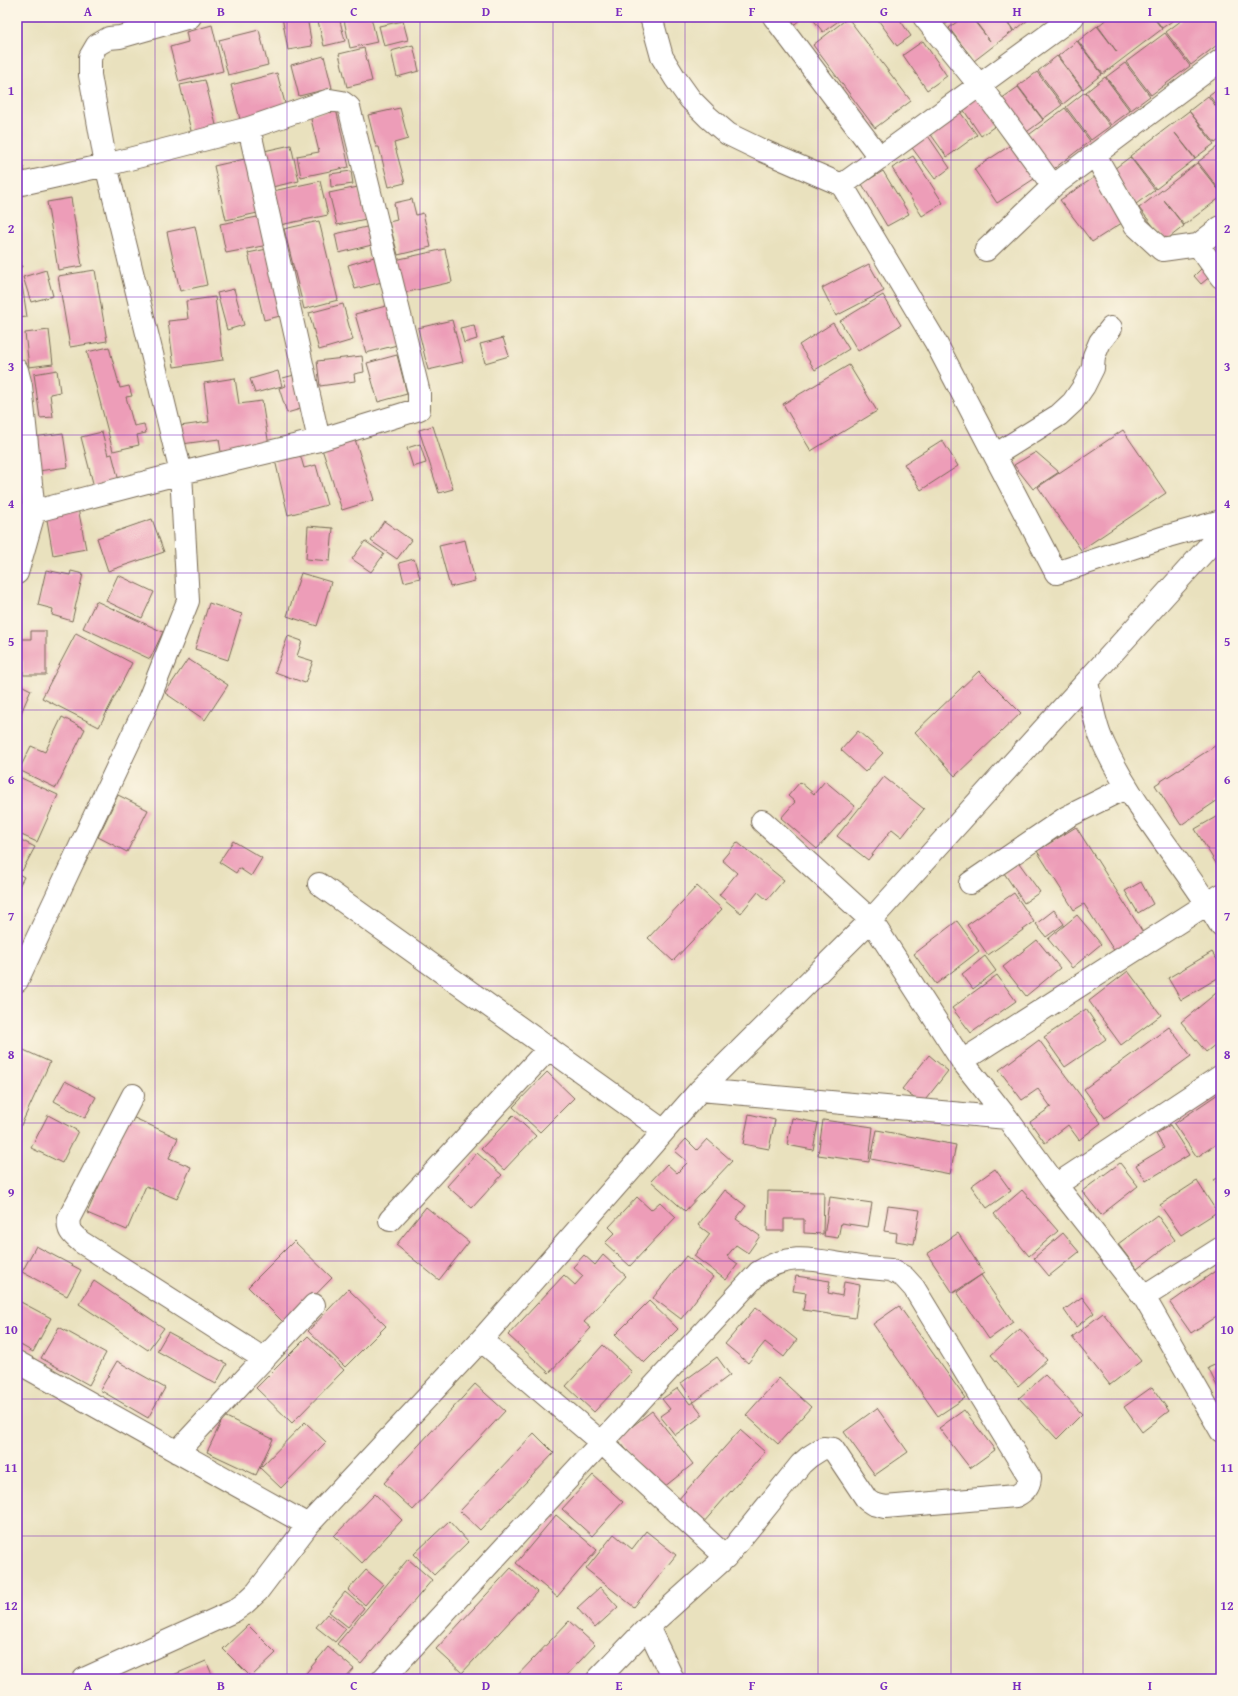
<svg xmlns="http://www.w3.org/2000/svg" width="1238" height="1696" font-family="'Gentium Book Plus',serif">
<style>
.building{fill:#ed9db8}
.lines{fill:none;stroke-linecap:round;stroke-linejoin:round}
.minor-casing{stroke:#786a56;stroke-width:24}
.minor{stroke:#fff;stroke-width:22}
.grid{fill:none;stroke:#7b2cbf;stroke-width:1;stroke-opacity:0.55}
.neatline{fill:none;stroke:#7b2cbf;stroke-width:1.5}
.grid-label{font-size:13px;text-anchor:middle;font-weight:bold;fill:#7b2cbf}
</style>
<rect width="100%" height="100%" fill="#fcf5e5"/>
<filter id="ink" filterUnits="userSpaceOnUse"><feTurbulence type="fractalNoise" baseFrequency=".025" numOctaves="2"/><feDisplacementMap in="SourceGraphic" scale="8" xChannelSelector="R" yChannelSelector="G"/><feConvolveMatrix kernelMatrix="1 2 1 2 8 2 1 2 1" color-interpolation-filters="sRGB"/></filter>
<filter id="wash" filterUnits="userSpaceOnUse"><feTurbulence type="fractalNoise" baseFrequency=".012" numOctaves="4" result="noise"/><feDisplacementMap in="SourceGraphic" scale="16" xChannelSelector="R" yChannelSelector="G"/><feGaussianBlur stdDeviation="0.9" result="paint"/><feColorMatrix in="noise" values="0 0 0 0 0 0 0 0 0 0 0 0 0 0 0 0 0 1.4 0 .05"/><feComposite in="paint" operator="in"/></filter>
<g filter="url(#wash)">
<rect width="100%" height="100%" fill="#e9e1be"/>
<g id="blocks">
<!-- building -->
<path class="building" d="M 282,17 L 307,17 L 312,46 L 288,50 Z
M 317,17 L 339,17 L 345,41 L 324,46 Z
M 358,17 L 371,17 L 377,42 L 350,48 L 344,20 Z
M 788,17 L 803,17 L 795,24 Z
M 811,17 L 844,17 L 823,32 Z
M 876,17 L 898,17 L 911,36 L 897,46 Z
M 941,17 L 956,17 L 946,24 Z
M 963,17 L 971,17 L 990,41 L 972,17 L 1003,17 L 1013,31 L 974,61 L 949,28 Z
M 1004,17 L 1032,17 L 1014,31 Z
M 1109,17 L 1153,17 L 1162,29 L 1103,74 L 1078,41 L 1097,26 L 1117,52 L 1098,26 Z
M 1154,17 L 1178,17 L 1162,28 Z
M 1186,17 L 1221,17 L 1221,42 L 1191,65 L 1166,32 Z
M 848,18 L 911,101 L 875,128 L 813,45 Z
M 403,21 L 408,40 L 384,46 L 379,26 Z
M 212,25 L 223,71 L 179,82 L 170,47 L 188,42 L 186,32 Z
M 259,30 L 268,65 L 228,75 L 219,40 Z
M 1165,33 L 1190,66 L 1151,95 L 1126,62 Z
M 923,41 L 947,76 L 927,90 L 903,55 Z
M 1077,41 L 1102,74 L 1083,89 L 1058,56 Z
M 413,45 L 419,71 L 397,77 L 391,51 Z
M 364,48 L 372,81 L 347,87 L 339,54 Z
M 324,56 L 332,88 L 299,96 L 291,65 Z
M 1057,56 L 1082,89 L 1063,104 L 1038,71 Z
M 1125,63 L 1150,96 L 1131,110 L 1106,77 Z
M 1037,72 L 1062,105 L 1043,119 L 1018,86 Z
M 277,73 L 287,111 L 241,123 L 231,85 Z
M 1105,77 L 1130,111 L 1111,125 L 1086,92 Z
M 205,80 L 217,129 L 192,135 L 180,85 Z
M 1221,86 L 1221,111 L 1209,95 Z
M 1018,87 L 1043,120 L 1024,134 L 998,101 Z
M 1085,92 L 1110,126 L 1091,140 L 1066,107 Z
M 977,95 L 998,124 L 981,136 L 961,106 Z
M 1208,96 L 1221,113 L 1221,139 L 1215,143 L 1189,111 Z
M 400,108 L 408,139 L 394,143 L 405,183 L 389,187 L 379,147 L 376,147 L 368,115 Z
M 957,108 L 977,135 L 947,157 L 927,129 Z
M 1065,108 L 1090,141 L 1051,171 L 1026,137 Z
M 336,109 L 349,167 L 301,177 L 297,156 L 319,152 L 310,115 Z
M 1189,111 L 1214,144 L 1195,158 L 1175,133 L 1195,159 L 1156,189 L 1130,156 Z
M 926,133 L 950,168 L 935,179 L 910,145 Z
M 17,136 L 25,173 L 17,175 Z
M 1014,143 L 1037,177 L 997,203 L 974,169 Z
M 1221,144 L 1221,192 L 1198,162 Z
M 291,145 L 299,181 L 272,187 L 264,151 Z
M 913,156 L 943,203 L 922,216 L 892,168 Z
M 1130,157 L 1155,190 L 1136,204 L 1110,172 Z
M 249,158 L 262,212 L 226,220 L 214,166 Z
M 1197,163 L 1221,193 L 1221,197 L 1184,225 L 1164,200 L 1184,226 L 1165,241 L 1139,208 Z
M 351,171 L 353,184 L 331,187 L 330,174 Z
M 883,171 L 909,214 L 887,226 L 862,184 Z
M 1098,175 L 1125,221 L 1092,242 L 1060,200 Z
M 320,181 L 328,215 L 280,225 L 273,191 Z
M 358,187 L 366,219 L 337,225 L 329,193 Z
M 71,198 L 82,266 L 58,270 L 47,202 Z
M 412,199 L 416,215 L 423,213 L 431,247 L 398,255 L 389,222 L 397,220 L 394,203 Z
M 263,216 L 268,245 L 226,253 L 220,224 Z
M 319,221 L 338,300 L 304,309 L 284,229 Z
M 195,226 L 207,285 L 180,291 L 167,232 Z
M 371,226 L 376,244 L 339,253 L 335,234 Z
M 17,242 L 22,267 L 17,267 Z
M 267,249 L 284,315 L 264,320 L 248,253 Z
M 445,249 L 452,282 L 403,293 L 395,260 Z
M 374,257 L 382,282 L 355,289 L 348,265 Z
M 869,264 L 884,291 L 836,316 L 822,288 Z
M 1206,264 L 1212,275 L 1201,284 L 1194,276 Z
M 46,270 L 53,296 L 31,302 L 23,277 Z
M 95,270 L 107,341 L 70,347 L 58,276 Z
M 22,284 L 27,317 L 17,318 L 17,285 Z
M 234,289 L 244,325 L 227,330 L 217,293 Z
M 883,295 L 901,325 L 858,351 L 840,321 Z
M 215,297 L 223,360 L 174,367 L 168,321 L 188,319 L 186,301 Z
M 343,304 L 353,340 L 319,350 L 309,313 Z
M 390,305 L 401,344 L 366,353 L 355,314 Z
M 452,320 L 463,362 L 428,370 L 418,328 Z
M 833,323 L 849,349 L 815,370 L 799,345 Z
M 474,325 L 477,339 L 464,343 L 460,328 Z
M 49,330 L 53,364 L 29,367 L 25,333 Z
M 503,338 L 509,356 L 485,363 L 480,344 Z
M 109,347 L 120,388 L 129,386 L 132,396 L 126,397 L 134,426 L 144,424 L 146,433 L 137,435 L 139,445 L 113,451 L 87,352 Z
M 397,355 L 407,394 L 378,402 L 367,363 Z
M 362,356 L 364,372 L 354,374 L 355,381 L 320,386 L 317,361 Z
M 849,365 L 877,411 L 811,451 L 783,404 Z
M 57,370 L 60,392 L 50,394 L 53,417 L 40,418 L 34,374 Z
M 278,371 L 282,386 L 255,393 L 250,379 Z
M 298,374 L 307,407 L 287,413 L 279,388 L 286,386 L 283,378 Z
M 235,378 L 239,404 L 262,401 L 269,446 L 221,452 L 219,439 L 182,444 L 180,426 L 209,422 L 204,383 Z
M 433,426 L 453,489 L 439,493 L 419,430 Z
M 1123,430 L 1166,493 L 1081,550 L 1038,487 Z
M 102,432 L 108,455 L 112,454 L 119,481 L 94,487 L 81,437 Z
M 63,433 L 68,467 L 38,471 L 33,437 Z
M 354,436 L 374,500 L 342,510 L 321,446 Z
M 942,440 L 958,466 L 921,490 L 904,464 Z
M 420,444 L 426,463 L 413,467 L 407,448 Z
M 1036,452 L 1059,472 L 1033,489 L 1014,465 Z
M 300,454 L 304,468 L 316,465 L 327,505 L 288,515 L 275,460 Z
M 78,508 L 86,549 L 53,555 L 46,514 Z
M 152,519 L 164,552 L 108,571 L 97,538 Z
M 384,521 L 411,540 L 397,559 L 371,541 Z
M 308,526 L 333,528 L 330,561 L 306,559 Z
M 465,540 L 475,581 L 450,587 L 439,546 Z
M 365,541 L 384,554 L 371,572 L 352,559 Z
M 414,559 L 420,578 L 404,582 L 399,563 Z
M 46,570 L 70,575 L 71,571 L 83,574 L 72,621 L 52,615 L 53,609 L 38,605 Z
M 301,573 L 331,582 L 317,626 L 287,616 Z
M 118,575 L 154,592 L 142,618 L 106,601 Z
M 96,601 L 163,632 L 150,659 L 83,628 Z
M 209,603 L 242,614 L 228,660 L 195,649 Z
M 31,631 L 46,631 L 46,675 L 23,675 L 23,661 L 17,661 L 17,639 L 31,639 Z
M 76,633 L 132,663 L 99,727 L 42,698 Z
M 288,636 L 302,641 L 297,656 L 313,661 L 305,683 L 275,672 Z
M 188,659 L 228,685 L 205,720 L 165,693 Z
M 979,671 L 1021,713 L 955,776 L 915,732 Z
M 17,683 L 31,690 L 17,722 Z
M 62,717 L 85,729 L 56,788 L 19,770 L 31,746 L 45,752 Z
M 858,731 L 883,753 L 865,772 L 841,750 Z
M 1221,742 L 1221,798 L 1181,825 L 1155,785 Z
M 17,776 L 58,795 L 37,842 L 17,833 Z
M 884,777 L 924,809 L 902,837 L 892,829 L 868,860 L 837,836 Z
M 825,781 L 855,806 L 817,849 L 781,818 L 795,802 L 788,796 L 800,782 L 814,794 Z
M 118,795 L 148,810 L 127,852 L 98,837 Z
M 1221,814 L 1221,862 L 1217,865 L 1195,829 Z
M 1076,827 L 1144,934 L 1115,952 L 1084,904 L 1074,910 L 1037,851 Z
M 17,838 L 35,847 L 22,871 L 17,868 Z
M 233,841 L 262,858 L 251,876 L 239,868 L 236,873 L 219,862 Z
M 737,842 L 784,880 L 767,900 L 758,892 L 741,913 L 719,895 L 737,873 L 722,860 Z
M 1019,863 L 1040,892 L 1024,903 L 1004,873 Z
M 17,873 L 24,877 L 17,890 Z
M 1141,882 L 1153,904 L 1138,913 L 1125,891 Z
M 697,886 L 722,909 L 673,961 L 648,938 Z
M 1014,893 L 1034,922 L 988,955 L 967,925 Z
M 1054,910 L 1064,924 L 1046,937 L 1036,924 Z
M 1077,915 L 1101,944 L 1072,968 L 1048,939 Z
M 957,921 L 979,951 L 936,984 L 914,954 Z
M 1037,940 L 1060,968 L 1026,996 L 1003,967 Z
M 1212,952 L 1221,966 L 1221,976 L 1181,1000 L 1168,978 Z
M 985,956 L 996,971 L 973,989 L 962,974 Z
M 1128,971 L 1161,1015 L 1121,1045 L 1089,1001 Z
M 997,975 L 1016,1001 L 971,1033 L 952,1008 Z
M 1221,989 L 1221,1040 L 1206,1052 L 1181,1022 Z
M 1086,1009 L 1106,1039 L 1065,1067 L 1044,1037 Z
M 1169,1027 L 1191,1056 L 1105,1118 L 1084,1089 Z
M 1039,1040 L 1101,1123 L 1079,1140 L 1068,1125 L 1045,1143 L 1030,1122 L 1051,1107 L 1038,1089 L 1022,1100 L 999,1070 Z
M 17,1047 L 50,1062 L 17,1134 Z
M 929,1055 L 948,1071 L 922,1104 L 902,1089 Z
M 547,1072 L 574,1098 L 540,1132 L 513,1107 Z
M 65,1081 L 96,1097 L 85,1118 L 54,1101 Z
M 1218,1094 L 1221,1099 L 1221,1141 L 1197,1157 L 1174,1124 Z
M 749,1114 L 775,1120 L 769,1149 L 743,1144 Z
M 48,1115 L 78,1131 L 62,1163 L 31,1148 Z
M 513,1115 L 536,1136 L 504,1170 L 481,1149 Z
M 130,1116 L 178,1138 L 169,1158 L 191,1167 L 177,1199 L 146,1186 L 127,1230 L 87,1213 Z
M 792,1118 L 818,1123 L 813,1150 L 787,1145 Z
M 823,1120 L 873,1127 L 869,1162 L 818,1155 Z
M 1170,1125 L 1189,1155 L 1146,1181 L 1136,1165 L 1164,1148 L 1156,1134 Z
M 877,1130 L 956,1145 L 950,1174 L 871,1159 Z
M 686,1139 L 697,1150 L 707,1139 L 732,1161 L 685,1211 L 651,1181 L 667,1164 L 677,1173 L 688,1162 L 675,1151 Z
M 477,1153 L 502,1175 L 472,1208 L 447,1186 Z
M 1120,1163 L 1138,1186 L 1101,1215 L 1082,1191 Z
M 995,1169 L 1011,1191 L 987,1208 L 971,1186 Z
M 1221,1176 L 1221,1191 L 1214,1180 Z
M 1197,1181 L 1217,1212 L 1181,1235 L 1160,1205 Z
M 725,1190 L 746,1206 L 736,1219 L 760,1236 L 748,1253 L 736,1245 L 727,1256 L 738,1264 L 726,1280 L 694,1256 L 710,1234 L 698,1225 Z
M 1022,1190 L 1058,1231 L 1029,1256 L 994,1214 Z
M 768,1191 L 824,1192 L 823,1234 L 804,1233 L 804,1219 L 784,1219 L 784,1231 L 767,1231 Z
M 637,1197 L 651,1210 L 660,1202 L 676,1217 L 630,1266 L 605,1243 L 615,1233 L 609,1227 Z
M 830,1197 L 872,1203 L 868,1227 L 841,1223 L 838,1238 L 824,1236 Z
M 888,1206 L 920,1210 L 914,1244 L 896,1241 L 897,1233 L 884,1231 Z
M 426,1207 L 469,1242 L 439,1280 L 396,1245 Z
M 1157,1215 L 1175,1240 L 1137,1269 L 1118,1244 Z
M 958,1233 L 984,1273 L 953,1293 L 927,1254 Z
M 1063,1233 L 1079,1252 L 1049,1276 L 1034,1258 Z
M 294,1241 L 332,1278 L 286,1325 L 248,1287 Z
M 36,1246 L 81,1270 L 67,1296 L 22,1272 Z
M 584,1255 L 595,1265 L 603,1255 L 626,1276 L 584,1322 L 591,1328 L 549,1373 L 508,1335 L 564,1275 L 575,1285 L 583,1276 L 573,1267 Z
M 686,1256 L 713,1277 L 681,1319 L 653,1298 Z
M 1221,1267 L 1221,1313 L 1191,1333 L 1170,1303 Z
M 981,1275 L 1013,1322 L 989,1339 L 957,1292 Z
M 796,1276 L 830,1281 L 828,1293 L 842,1296 L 844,1282 L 860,1285 L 855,1318 L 803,1310 L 806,1293 L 793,1291 Z
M 94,1281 L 164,1328 L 148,1350 L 79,1304 Z
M 348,1289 L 386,1326 L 345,1367 L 308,1331 Z
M 1082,1297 L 1094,1313 L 1076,1327 L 1064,1310 Z
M 17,1300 L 51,1318 L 33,1352 L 17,1343 Z
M 649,1301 L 678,1329 L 644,1363 L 615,1335 Z
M 899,1306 L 965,1398 L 938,1416 L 873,1324 Z
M 756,1307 L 797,1340 L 784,1357 L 765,1342 L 748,1363 L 725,1344 Z
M 1103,1313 L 1141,1361 L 1110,1385 L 1072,1337 Z
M 59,1327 L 106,1353 L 89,1385 L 41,1358 Z
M 1020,1329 L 1047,1360 L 1018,1386 L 991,1355 Z
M 168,1332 L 227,1364 L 216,1384 L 157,1351 Z
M 308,1336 L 344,1370 L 292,1423 L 256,1388 Z
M 603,1345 L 632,1372 L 594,1412 L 566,1386 Z
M 717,1357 L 730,1375 L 694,1402 L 681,1383 Z
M 117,1361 L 165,1388 L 148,1418 L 100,1390 Z
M 1221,1362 L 1221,1394 L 1208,1368 Z
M 1045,1375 L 1082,1414 L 1057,1439 L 1019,1398 Z
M 779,1378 L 811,1407 L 778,1444 L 746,1415 Z
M 475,1384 L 505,1411 L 413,1510 L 384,1483 Z
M 1152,1387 L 1169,1411 L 1142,1432 L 1124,1407 Z
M 678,1388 L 690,1404 L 693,1402 L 703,1415 L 675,1435 L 660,1416 L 670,1409 L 662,1399 Z
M 877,1408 L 908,1452 L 875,1475 L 844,1432 Z
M 964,1410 L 995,1450 L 970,1468 L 939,1428 Z
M 652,1411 L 693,1464 L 659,1491 L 617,1438 Z
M 224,1416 L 273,1439 L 256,1475 L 207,1452 Z
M 305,1422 L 326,1442 L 281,1488 L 260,1468 Z
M 740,1430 L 765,1452 L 703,1523 L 677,1501 Z
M 534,1433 L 554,1453 L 480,1530 L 460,1511 Z
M 593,1475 L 623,1502 L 592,1536 L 562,1509 Z
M 375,1494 L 402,1520 L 362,1563 L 334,1536 Z
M 556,1515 L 597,1550 L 557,1597 L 516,1563 Z
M 449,1521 L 468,1542 L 434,1575 L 414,1554 Z
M 646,1531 L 676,1555 L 634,1607 L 586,1569 L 614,1534 L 632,1549 Z
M 408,1559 L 432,1580 L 361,1664 L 337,1644 Z
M 511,1568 L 537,1592 L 462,1673 L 436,1649 Z
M 366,1570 L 383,1584 L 365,1605 L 348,1590 Z
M 600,1587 L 618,1607 L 595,1628 L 577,1608 Z
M 345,1592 L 364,1608 L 348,1627 L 329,1612 Z
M 327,1614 L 346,1629 L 335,1642 L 316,1627 Z
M 569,1621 L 595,1645 L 563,1679 L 514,1679 Z
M 248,1625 L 276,1653 L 251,1677 L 223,1649 Z
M 328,1647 L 354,1669 L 345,1679 L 301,1679 Z
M 206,1661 L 214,1679 L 164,1679 Z"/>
</g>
</g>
<g filter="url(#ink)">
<use href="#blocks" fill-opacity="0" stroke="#786a56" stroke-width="1"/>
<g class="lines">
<defs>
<path id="minor" d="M 651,17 L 662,57 L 675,78 L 690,99 L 708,117 L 728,134 L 759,149 L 842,185 L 935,341 L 1056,573 L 1168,536 L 1221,521
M 774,17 L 880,158
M 924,17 L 980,86 L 1053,186 L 986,250
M 249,128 L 319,440
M 1095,155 L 1135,225 L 1162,250 L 1198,245
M 17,185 L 106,165 L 249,128 L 330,100 L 342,102 L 349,107 L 419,393 L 419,409 L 413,411 L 319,440 L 181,473 L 17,516
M 842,185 L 1073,17
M 1053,186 L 1221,60
M 1221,227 L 1198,245 L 1221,277
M 17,370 L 21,386 L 34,513 L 17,573
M 995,455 L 1059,415 L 1073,402 L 1084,386 L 1093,368 L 1094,356 L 1100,342 L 1111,328
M 1087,682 C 1091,701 1094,721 1101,738 C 1130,805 1184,863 1221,926
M 762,821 L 871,920 L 962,1061 L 1007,1118
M 970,883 L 1067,817 L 1127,787
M 319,884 L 664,1131
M 17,981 L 147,704 L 188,601 L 181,473 L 106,165 L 90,75 L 90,57 L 97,45 L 109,38 L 120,37 L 190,17
M 962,1061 L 1221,895
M 700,1090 L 1007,1118 L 1056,1185 L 1144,1297 L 1221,1431
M 133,1095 L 69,1218 C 67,1231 72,1234 81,1242 L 264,1359
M 1056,1185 L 1221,1076
M 390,1220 L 549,1048
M 1144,1297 L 1221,1248
M 481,1340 L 602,1443 L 726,1557
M 17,1362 L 308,1525
M 177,1452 L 314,1305
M 84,1679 L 234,1611 L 244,1604 L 257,1592 L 308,1525 L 481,1340 L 700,1090 L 871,920 L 1221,533
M 383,1679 L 759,1272 C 791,1252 814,1260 848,1265 C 863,1268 877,1269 891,1270 L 904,1277 L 914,1288 L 1030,1478 C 1029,1487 1024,1492 1016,1496 L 885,1507 L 873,1504 L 867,1500 L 833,1449 L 823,1448 L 809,1457 L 801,1464 L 726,1557 L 648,1627 L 673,1679
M 598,1679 L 648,1627"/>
</defs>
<!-- minor casing -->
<use href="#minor" class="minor-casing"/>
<!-- minor -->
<use href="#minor" class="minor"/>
</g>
</g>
<!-- grid -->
<path class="grid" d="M 155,17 L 155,1679M 287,17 L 287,1679M 420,17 L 420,1679M 553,17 L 553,1679M 685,17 L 685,1679M 818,17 L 818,1679M 951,17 L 951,1679M 1083,17 L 1083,1679M 17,160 L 1221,160M 17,297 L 1221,297M 17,435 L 1221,435M 17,573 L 1221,573M 17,710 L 1221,710M 17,848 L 1221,848M 17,986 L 1221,986M 17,1123 L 1221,1123M 17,1261 L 1221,1261M 17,1399 L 1221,1399M 17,1536 L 1221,1536"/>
<!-- margin -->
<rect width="1238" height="1696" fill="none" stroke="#fcf5e5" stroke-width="44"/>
<rect x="22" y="22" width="1194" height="1652" class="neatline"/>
<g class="grid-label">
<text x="88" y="16">A</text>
<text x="221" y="16">B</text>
<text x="354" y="16">C</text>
<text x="486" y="16">D</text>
<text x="619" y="16">E</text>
<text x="752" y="16">F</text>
<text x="884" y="16">G</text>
<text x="1017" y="16">H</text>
<text x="1150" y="16">I</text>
<text x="11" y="95">1</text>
<text x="1227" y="95">1</text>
<text x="11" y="233">2</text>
<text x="1227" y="233">2</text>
<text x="11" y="371">3</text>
<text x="1227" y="371">3</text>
<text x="11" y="508">4</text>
<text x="1227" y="508">4</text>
<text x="11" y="646">5</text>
<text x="1227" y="646">5</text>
<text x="11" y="784">6</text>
<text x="1227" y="784">6</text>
<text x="11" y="921">7</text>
<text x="1227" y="921">7</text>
<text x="11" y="1059">8</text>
<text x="1227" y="1059">8</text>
<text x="11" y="1197">9</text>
<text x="1227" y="1197">9</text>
<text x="11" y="1334">10</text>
<text x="1227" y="1334">10</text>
<text x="11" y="1472">11</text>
<text x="1227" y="1472">11</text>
<text x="11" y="1610">12</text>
<text x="1227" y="1610">12</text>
<text x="88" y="1690">A</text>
<text x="221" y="1690">B</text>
<text x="354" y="1690">C</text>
<text x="486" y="1690">D</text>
<text x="619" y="1690">E</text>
<text x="752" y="1690">F</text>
<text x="884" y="1690">G</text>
<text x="1017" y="1690">H</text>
<text x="1150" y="1690">I</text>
</g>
</svg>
